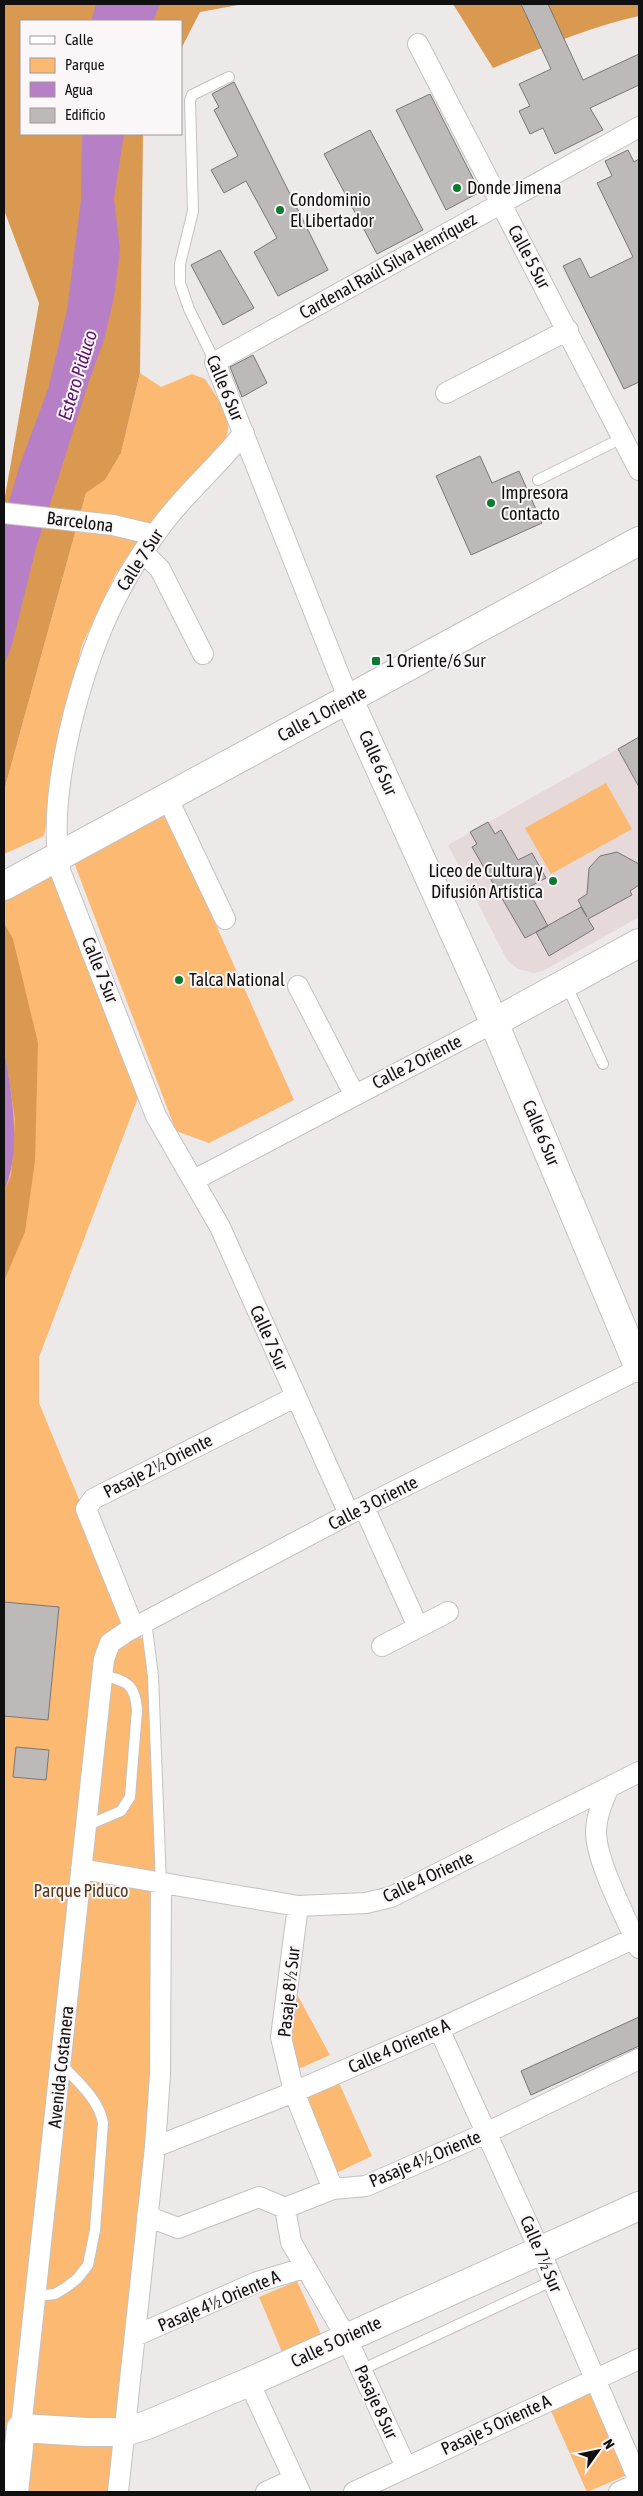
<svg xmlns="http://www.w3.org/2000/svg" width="643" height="2496" font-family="'Asap Condensed',sans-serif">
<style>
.built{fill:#e6d9da}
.green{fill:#fbb971}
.forest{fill:#da9951}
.water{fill:#b77fc5}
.building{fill:#bdb9b8;stroke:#7a7675}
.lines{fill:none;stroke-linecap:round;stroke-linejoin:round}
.lane-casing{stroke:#c5c1c1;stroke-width:12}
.street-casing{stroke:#c5c1c1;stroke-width:22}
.secondary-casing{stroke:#c5c1c1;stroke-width:30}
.lane{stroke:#fff;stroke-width:10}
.street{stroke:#fff;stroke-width:20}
.secondary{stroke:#fff;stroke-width:28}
.poi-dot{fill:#097b31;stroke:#fbf6f7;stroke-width:2}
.labels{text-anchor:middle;stroke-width:4;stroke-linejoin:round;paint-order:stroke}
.poi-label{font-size:18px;fill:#111010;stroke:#fbf6f7;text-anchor:start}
.street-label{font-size:18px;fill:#111010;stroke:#fbf6f7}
.park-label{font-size:18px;fill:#54391a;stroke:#fbf6f7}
.water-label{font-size:19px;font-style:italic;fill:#5a136a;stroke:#fbf6f7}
</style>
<rect width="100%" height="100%" fill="#ede9e9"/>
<!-- built -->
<path class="built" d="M 639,737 L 639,917 L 543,971 L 534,973 L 518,969 L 507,960 L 448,845 Z"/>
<!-- green -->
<path class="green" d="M 140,373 L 161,387 L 192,374 L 205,379 L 222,405 L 229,423 L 226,439 L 160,511 L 115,575 L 82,645 L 64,718 L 44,836 L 4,854 L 4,791 L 86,493 L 105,480 L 121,453 Z
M 606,783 L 632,829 L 551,874 L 525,828 Z
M 166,813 L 294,1100 L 209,1143 L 176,1131 L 73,860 Z
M 50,870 L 139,1095 L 39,1357 L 39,1403 L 132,1627 L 144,1641 L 153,1676 L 161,1884 L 152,2144 L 116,2492 L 4,2492 L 4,893 Z
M 293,1987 L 330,2055 L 294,2071 L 285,2027 Z
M 339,2083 L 372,2156 L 330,2176 L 300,2100 Z
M 297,2281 L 321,2334 L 282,2352 L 259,2297 Z
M 591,2392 L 627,2475 L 587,2492 L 550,2409 Z"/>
<!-- forest -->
<path class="forest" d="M 4,4 L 244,4 L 200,12 L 181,49 L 181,21 L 21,21 L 21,134 L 143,134 L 140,373 L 121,453 L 105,480 L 86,493 L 4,791 L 4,502 L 39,303 L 4,210 Z
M 453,4 L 639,4 L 639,16 C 589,27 541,48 493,68 Z
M 4,923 L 13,939 L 38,1043 L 35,1161 L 25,1232 L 4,1281 L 4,1192 L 11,1176 L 15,1119 L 4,1046 Z"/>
<!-- water -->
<path class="water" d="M 96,4 L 160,4 L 153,21 L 91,21 Z
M 82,134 L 124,134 L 114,198 L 120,251 L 114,297 L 104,340 L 89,381 L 36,548 L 13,641 L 4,666 L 4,519 L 19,467 L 48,389 L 67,310 L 81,199 Z
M 4,1046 C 11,1094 23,1146 4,1192 Z"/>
<!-- building -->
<path class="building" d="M 521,4 L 548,4 L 583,80 L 639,54 L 639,85 L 590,108 L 603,130 L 555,154 L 543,128 L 530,134 L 519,111 L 530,106 L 519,84 L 551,69 Z
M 234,82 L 328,270 L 278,296 L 254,252 L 277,238 L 246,181 L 224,193 L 211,170 L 238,156 L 214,110 L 219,107 L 212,94 Z
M 430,94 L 480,192 L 446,210 L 396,110 Z
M 370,130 L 423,230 L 377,254 L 324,154 Z
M 628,150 L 634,162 L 639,159 L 639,382 L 624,389 L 563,266 L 580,258 L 590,278 L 633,257 L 597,183 L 612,176 L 605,161 Z
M 220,250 L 254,308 L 223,325 L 191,265 Z
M 253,355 L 267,383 L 242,397 L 230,367 Z
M 480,456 L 492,483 L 519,471 L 542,523 L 471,555 L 436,476 Z
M 639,737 L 639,787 L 618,749 Z
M 488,822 L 495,834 L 501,830 L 518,860 L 532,853 L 546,878 L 527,888 L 548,926 L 525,938 L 472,847 L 477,844 L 470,832 Z
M 617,852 L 639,864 L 639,885 L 630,891 L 632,895 L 588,919 L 594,929 L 549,956 L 536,932 L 581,907 L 587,917 L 578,900 L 587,894 L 589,868 L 600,856 Z
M 4,1602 L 59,1607 L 48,1720 L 4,1716 Z
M 16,1747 L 49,1750 L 46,1780 L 13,1777 Z
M 639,2017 L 639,2046 L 531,2095 L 521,2071 Z"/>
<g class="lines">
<defs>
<path id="lane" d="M 215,362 L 189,309 L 180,283 L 180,264 L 193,211 L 190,101 L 192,95 L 229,77
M 538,480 L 622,438
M 566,984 L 603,1064
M 146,1621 L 153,1676 L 161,1884
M 86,1826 L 121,1811 L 130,1797 L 137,1710 C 135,1683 126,1681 102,1675
M 37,2296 L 55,2294 L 65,2288 L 77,2279 L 88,2265 L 95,2230 L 103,2123 C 99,2099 77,2081 61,2064
M 361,2370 L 552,2281"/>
<path id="street" d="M 418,44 L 639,470
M 446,393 L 568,330
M 244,433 C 215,469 180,498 154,536 C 141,554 128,574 118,594 C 82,661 44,798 61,873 L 156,1116 L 220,1227 L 349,1514
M 4,513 L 113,525 L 155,535
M 143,552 L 160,569 L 203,654
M 349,700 L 215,362 L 639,127
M 167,797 L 225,919
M 298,986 L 354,1094
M 194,1180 L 493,1023
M 364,1507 L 418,1627
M 134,1628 L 86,1509 L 93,1499 L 295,1397
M 382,1646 L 448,1612
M 608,1789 C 602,1803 596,1817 596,1833 C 597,1864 627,1919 639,1948
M 81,1869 L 298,1906 L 366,1903 L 391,1897 L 639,1772
M 298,1906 L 281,2037 L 294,2092 L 333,2189
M 439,2029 L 540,2251 L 639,2481
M 155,2147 L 294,2092 L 439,2029 L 639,1936
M 285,2208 L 291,2242 L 346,2337 L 406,2467
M 147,2216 L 178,2228 L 259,2197 L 285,2208 L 333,2189 L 366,2186 L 486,2133 L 639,2059
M 135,2336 L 257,2282 L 304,2268
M 249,2382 L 300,2492
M 21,2428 L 104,1659 L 110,1643 L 126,1632 L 349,1514 L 639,1369
M 118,2492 L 155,2147 L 160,2075 L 161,1884
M 266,2492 L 294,2479
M 354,2492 L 639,2359
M 619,2492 L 639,2483"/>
<path id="secondary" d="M 349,700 L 481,992 L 639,1368
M 4,886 L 639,541
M 493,1023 L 639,943
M 14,2492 L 21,2428 L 86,2432 L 124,2432 L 147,2425 L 249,2382 L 639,2206"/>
</defs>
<!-- lane casing -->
<use href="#lane" class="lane-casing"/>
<!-- street casing -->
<use href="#street" class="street-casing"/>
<!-- secondary casing -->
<use href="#secondary" class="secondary-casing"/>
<!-- lane -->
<use href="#lane" class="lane"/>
<!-- street -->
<use href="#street" class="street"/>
<!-- secondary -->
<use href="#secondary" class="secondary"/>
</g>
<!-- markers -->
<g class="poi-dot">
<circle cx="457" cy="188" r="5"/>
<circle cx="280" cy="210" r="5"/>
<circle cx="491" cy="503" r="5"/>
<rect x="371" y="656" width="10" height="10" rx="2.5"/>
<circle cx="553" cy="881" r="5"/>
<circle cx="179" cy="980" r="5"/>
</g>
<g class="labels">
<!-- poi labels -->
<g class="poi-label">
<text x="467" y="194">Donde Jimena</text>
<text x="290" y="206">Condominio<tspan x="290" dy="21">El Libertador</tspan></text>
<text x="501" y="499">Impresora<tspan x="501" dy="21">Contacto</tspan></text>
<text x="386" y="667">1 Oriente/6 Sur</text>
<text x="543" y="877" text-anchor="end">Liceo de Cultura y<tspan x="543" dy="21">Difusión Artística</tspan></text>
<text x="189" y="986">Talca National</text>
</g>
<!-- street labels -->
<g class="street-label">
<text transform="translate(529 257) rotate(62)" y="6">Calle 5 Sur</text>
<text transform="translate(388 266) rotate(-29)" y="6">Cardenal Raúl Silva Henríquez</text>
<text transform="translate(225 388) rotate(67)" y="6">Calle 6 Sur</text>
<text transform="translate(80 522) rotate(7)" y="6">Barcelona</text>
<text transform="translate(140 560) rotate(-57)" y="6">Calle 7 Sur</text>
<text transform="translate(322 714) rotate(-28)" y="6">Calle 1 Oriente</text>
<text transform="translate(378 763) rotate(66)" y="6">Calle 6 Sur</text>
<text transform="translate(100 970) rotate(68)" y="6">Calle 7 Sur</text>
<text transform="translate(417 1062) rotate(-27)" y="6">Calle 2 Oriente</text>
<text transform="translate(541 1133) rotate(67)" y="6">Calle 6 Sur</text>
<text transform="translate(269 1338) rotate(66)" y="6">Calle 7 Sur</text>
<text transform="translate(158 1466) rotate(-27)" y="6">Pasaje 2½ Oriente</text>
<text transform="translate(373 1503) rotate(-27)" y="6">Calle 3 Oriente</text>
<text transform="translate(428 1877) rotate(-25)" y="6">Calle 4 Oriente</text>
<text transform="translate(289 1992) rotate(-84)" y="6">Pasaje 8½ Sur</text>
<text transform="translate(399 2046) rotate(-24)" y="6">Calle 4 Oriente A</text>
<text transform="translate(61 2067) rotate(-84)" y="6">Avenida Costanera</text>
<text transform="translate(425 2159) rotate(-23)" y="6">Pasaje 4½ Oriente</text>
<text transform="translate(541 2254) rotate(67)" y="6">Calle 7½ Sur</text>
<text transform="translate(219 2301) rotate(-23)" y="6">Pasaje 4½ Oriente A</text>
<text transform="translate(336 2342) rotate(-25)" y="6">Calle 5 Oriente</text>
<text transform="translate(376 2402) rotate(65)" y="6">Pasaje 8 Sur</text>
<text transform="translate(496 2425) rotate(-25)" y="6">Pasaje 5 Oriente A</text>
</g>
<!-- park labels -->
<g class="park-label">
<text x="81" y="1897">Parque Piduco</text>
</g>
<!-- water labels -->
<g class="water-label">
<text transform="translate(77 375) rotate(-73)" y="7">Estero Piduco</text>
</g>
</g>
<!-- border -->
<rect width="643" height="2496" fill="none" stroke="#111010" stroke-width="10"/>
<!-- legend -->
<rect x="20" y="20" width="162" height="115" fill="#fbf6f7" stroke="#9d9a9b"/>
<rect x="30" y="36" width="25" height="8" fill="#ffffff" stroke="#9d9a9b"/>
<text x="65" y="45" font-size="15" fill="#111010">Calle</text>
<rect x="30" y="58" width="25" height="15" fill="#fbb971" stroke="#9d9a9b"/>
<text x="65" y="70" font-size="15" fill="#111010">Parque</text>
<rect x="30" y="82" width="25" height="15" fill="#b77fc5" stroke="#9d9a9b"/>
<text x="65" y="95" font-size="15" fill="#111010">Agua</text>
<rect x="30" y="108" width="25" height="15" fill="#bdb9b8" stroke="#9d9a9b"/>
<text x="65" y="120" font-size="15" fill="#111010">Edificio</text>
<!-- north arrow -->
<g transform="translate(598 2451) rotate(57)" stroke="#fbf6f7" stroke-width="4" paint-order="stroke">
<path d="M0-4L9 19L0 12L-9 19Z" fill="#111010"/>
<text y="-8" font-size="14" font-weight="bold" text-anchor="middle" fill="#111010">N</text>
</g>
</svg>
